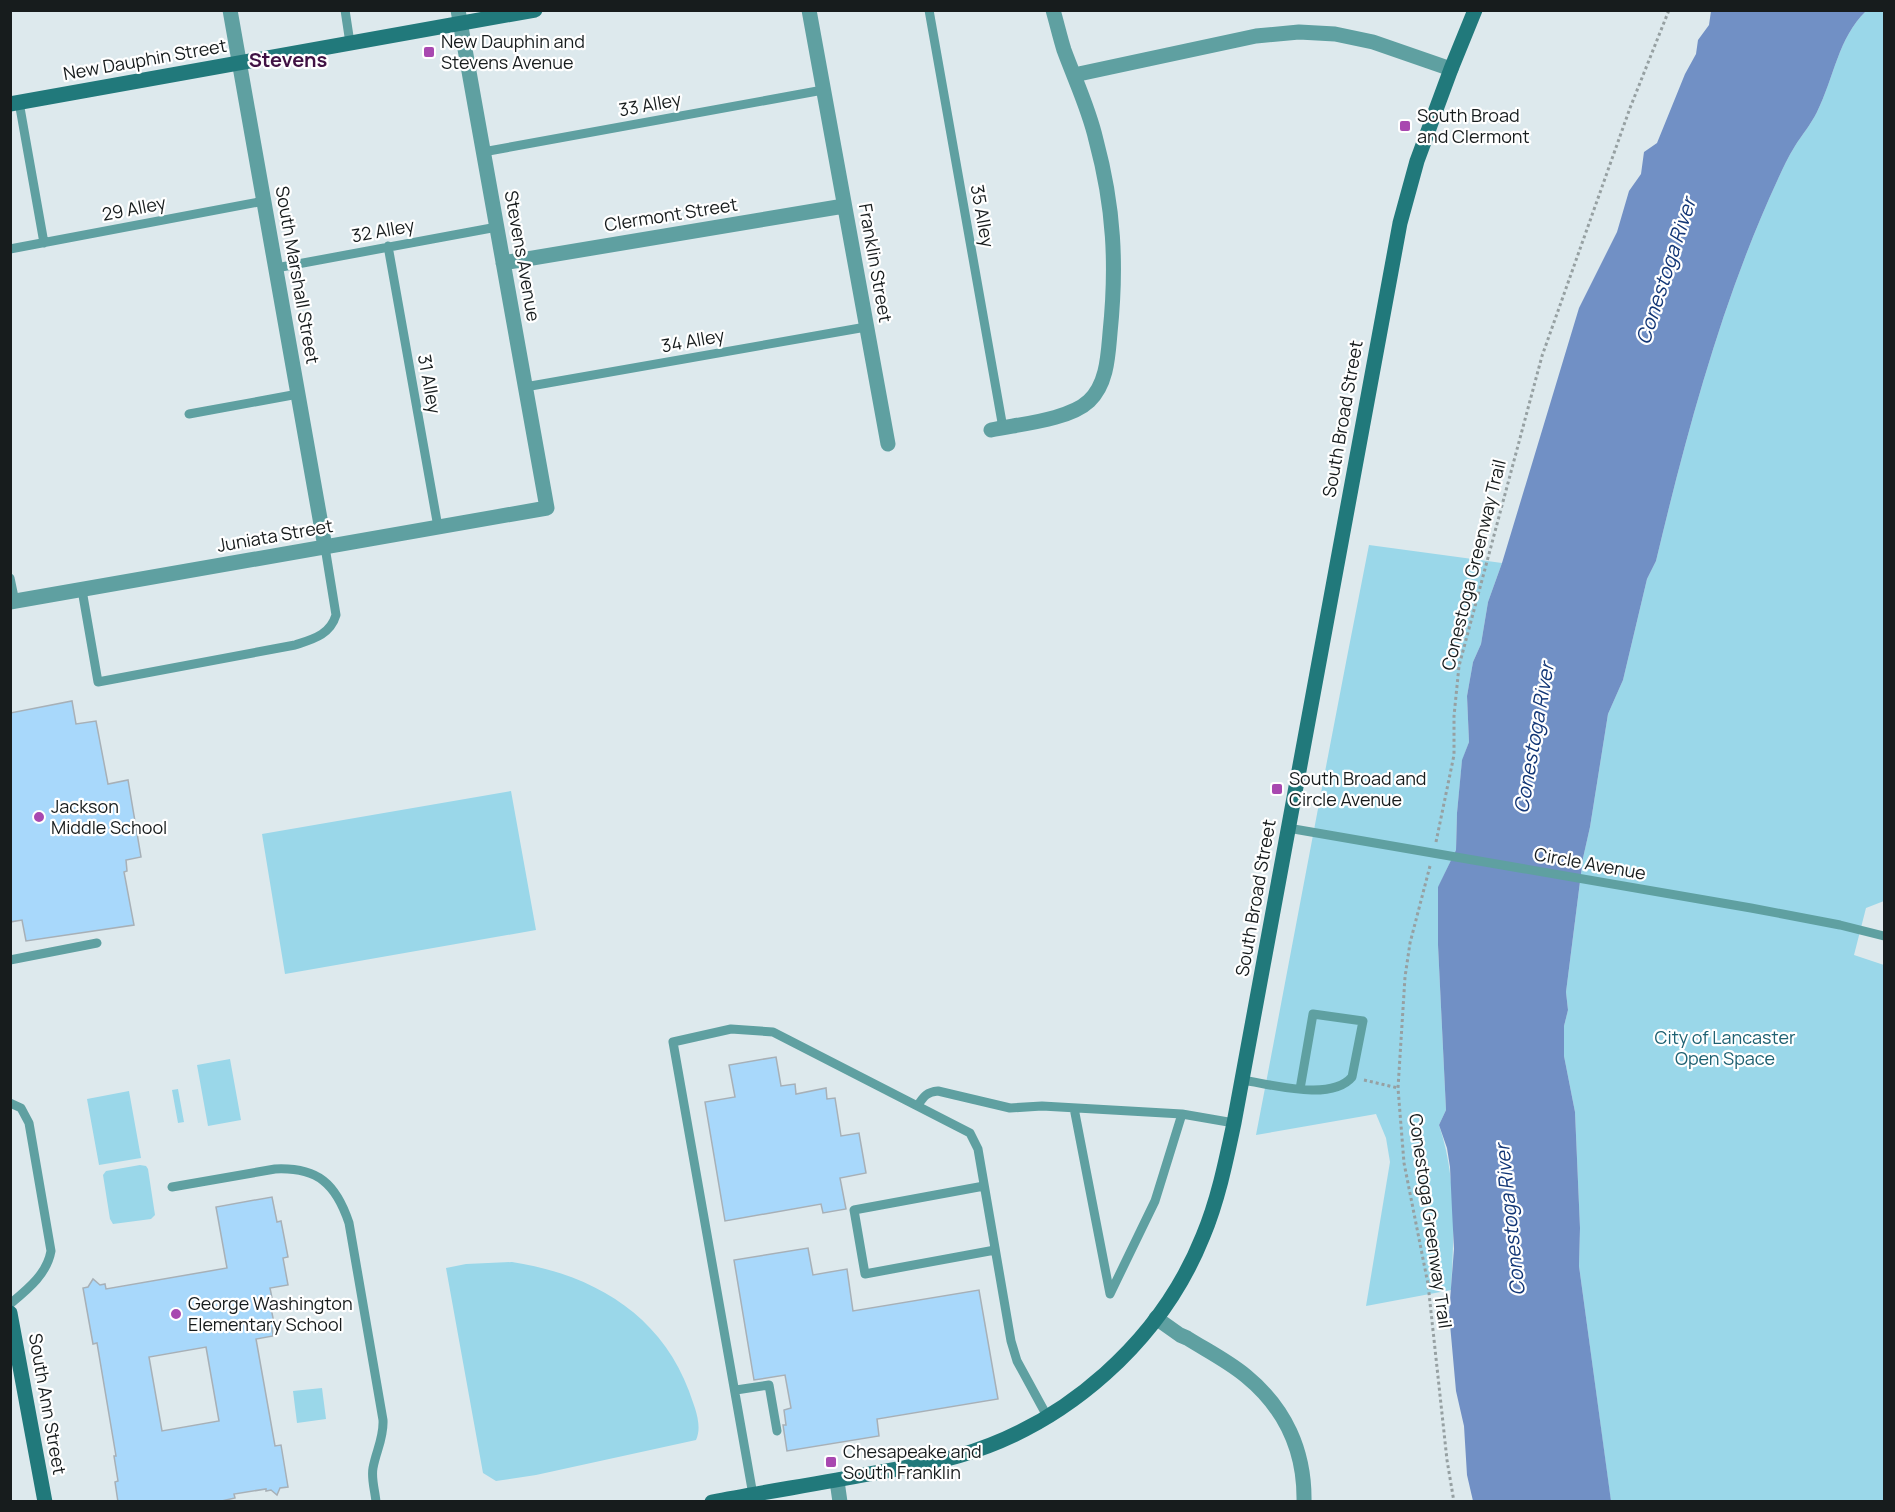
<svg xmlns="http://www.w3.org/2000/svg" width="1895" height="1512" font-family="Manrope,sans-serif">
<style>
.green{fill:#9ad7e9}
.water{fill:#7190c5}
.building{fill:#a8d8fb;stroke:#a7b0b7;stroke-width:1.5;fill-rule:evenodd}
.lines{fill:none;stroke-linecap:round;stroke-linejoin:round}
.path{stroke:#96a0a2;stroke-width:3;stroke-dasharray:3 3;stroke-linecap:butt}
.lane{stroke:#5fa0a1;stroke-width:9}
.street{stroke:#5fa0a1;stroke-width:15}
.secondary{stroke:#21797b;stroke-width:15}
.poi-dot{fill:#a848b0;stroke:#fff;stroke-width:2}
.labels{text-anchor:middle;stroke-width:4.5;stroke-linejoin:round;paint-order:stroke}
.poi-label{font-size:18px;fill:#171c1d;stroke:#fff;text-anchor:start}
.street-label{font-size:18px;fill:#171c1d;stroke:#fff}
.park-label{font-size:18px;fill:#1e6172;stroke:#fff}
.neighbourhood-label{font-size:20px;font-weight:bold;fill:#401244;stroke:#fff}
.water-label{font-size:20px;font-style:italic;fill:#123676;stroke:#fff}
</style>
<rect width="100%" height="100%" fill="#dde9ed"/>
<!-- green -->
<path class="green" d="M 1866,11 L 1884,11 L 1884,901 L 1866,908 L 1854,955 L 1884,965 L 1884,1501 L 1611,1502 L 1579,1266 L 1580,1228 L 1575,1112 L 1564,1056 L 1564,1026 L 1568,1010 L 1566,992 L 1583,858 L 1590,827 L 1608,714 L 1623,680 L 1647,579 L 1656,561 C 1687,431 1722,300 1778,179 C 1783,168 1788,157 1795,146 C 1802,135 1811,124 1817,112 C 1834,78 1838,38 1866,11 Z
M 1369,545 L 1502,563 L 1488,602 L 1481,644 L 1473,662 L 1467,696 L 1469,742 L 1462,761 L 1457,813 L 1456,850 L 1438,888 L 1438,945 L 1446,1110 L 1439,1125 C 1457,1178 1454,1235 1451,1290 L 1366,1306 L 1390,1162 L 1386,1138 L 1376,1114 L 1256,1135 C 1294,938 1330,741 1369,545 Z
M 511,791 L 536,930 L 285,974 L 262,834 Z
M 230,1059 L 241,1120 L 208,1126 L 197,1065 Z
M 178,1089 L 184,1122 L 178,1123 L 172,1090 Z
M 129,1091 L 141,1158 L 99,1165 L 87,1099 Z
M 140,1165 L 146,1166 L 148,1169 L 155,1215 L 151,1219 L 113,1224 L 110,1219 L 103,1175 L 106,1171 Z
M 512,1262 C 591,1274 660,1313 689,1391 C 694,1406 703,1425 696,1440 L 536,1475 L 496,1481 L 483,1473 L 446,1268 L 466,1264 Z
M 322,1388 L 326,1419 L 297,1423 L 293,1391 Z"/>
<!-- water -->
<path class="water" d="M 1711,11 L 1866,11 C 1838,38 1834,78 1817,112 C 1811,124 1802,135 1795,146 C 1788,157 1783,168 1778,179 C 1722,300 1687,431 1656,561 L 1647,579 L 1623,680 L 1608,714 L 1590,827 L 1583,858 L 1566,992 L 1568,1010 L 1564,1026 L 1564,1056 L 1575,1112 L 1580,1228 L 1579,1266 L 1611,1501 L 1473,1501 L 1467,1475 L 1464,1426 L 1456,1391 L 1449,1313 L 1454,1249 L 1452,1210 L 1450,1167 L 1447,1148 L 1439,1125 L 1446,1110 L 1438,945 L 1438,887 L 1456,850 L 1457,813 L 1462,760 L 1469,742 L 1467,696 L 1473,662 L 1481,644 L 1488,602 L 1502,563 L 1579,308 L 1617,232 L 1629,191 L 1641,174 L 1644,152 L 1657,143 L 1685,74 L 1696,54 L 1698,40 L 1709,25 Z"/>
<!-- building -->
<path class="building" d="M 72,701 L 76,724 L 96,721 L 108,784 L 128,780 L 141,857 L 126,860 L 127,871 L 124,872 L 134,925 L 26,941 L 22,920 L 10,922 L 10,713 Z
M 776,1057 L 781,1086 L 795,1084 L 796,1094 L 826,1088 L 827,1099 L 835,1098 L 841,1136 L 859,1133 L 866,1173 L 840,1178 L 846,1209 L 823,1213 L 821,1204 L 725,1221 L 705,1102 L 735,1097 L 729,1065 Z
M 272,1197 L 277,1222 L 281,1221 L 288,1257 L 283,1258 L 288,1285 L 270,1288 L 273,1303 L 270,1303 L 275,1328 L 272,1328 L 273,1336 L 256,1339 L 275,1446 L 281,1445 L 288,1487 L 280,1488 L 277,1495 L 271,1490 L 266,1491 L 266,1489 L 234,1494 L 235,1498 L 217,1502 L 118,1502 L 115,1482 L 118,1481 L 114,1456 L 116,1456 L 97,1343 L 93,1344 L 83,1288 L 88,1287 L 93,1279 L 100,1285 L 105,1284 L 106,1289 L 227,1268 L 216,1207 ZM 206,1347 L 219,1421 L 162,1431 L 149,1357 Z
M 808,1248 L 813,1275 L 847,1269 L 853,1311 L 979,1290 L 998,1399 L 877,1419 L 879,1436 L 787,1451 L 783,1425 L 786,1425 L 784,1410 L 791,1408 L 785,1375 L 754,1380 L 734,1260 Z"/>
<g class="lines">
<!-- path -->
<path class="path" d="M 1436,842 L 1454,755 L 1454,716 L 1459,666 L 1542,356 L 1630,108 L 1669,10
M 1430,866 L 1410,943 L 1405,977 L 1398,1088 L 1404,1163 L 1428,1284 L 1447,1460 L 1454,1502
M 1364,1080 L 1398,1088"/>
<!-- lane -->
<path class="lane" d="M 345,10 L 350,43
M 929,10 L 1003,428
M 19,102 L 44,243
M 483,152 L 823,90
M 388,246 L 438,527
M 10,249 L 264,201
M 276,268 L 497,227
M 525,387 L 866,327
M 189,414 L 298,394
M 10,578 L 15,602
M 82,590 L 98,682 L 295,645 C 313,639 330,635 336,615 L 325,547
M 1288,828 L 1751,908 L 1840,925 L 1884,936
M 10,960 L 97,943
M 1242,1080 C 1271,1084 1331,1102 1352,1077 L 1363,1021 L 1313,1014 L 1300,1089
M 10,1103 L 21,1108 L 29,1123 L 51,1251 C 47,1274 28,1289 10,1304
M 918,1105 C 924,1096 927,1092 938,1091 L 1010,1108 L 1042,1106 L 1182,1114 L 1234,1123
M 1074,1108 L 1110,1294 L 1155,1201 L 1182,1114
M 984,1186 L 854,1210 L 865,1274 L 995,1250
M 172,1187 L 275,1169 C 318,1167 336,1184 349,1223 L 383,1420 C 384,1438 376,1451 373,1468 C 371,1479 375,1490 376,1502
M 736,1390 L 769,1385 L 777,1431
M 753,1495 L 673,1042 L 731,1029 L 773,1032 L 970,1133 L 978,1149 L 1011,1341 L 1017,1361 L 1047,1416"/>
<!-- street -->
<path class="street" d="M 230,10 L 325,547
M 809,10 L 888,444
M 1074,75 L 1256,36 L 1299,32 L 1335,34 L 1373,42 L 1451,69
M 503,263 L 844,206
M 991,430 C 1019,424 1069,420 1089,401 C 1107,384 1108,356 1110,333 C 1117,265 1114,207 1096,140 C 1089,109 1075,80 1064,50 C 1060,37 1057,24 1053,10
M 10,602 L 547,508 L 458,10
M 1156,1318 L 1180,1335 L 1187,1338 C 1206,1350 1228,1361 1246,1376 C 1285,1408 1305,1451 1304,1502
M 837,1481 L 840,1502"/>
<!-- secondary -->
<path class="secondary" d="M 10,104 L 535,10
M 10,1313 L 45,1502
M 712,1502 C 764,1492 817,1484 869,1474 C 898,1469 928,1464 958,1456 C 1066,1425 1161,1341 1203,1236 C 1218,1200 1226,1161 1234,1123 L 1400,223 L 1417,161 L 1451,69 L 1475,10"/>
</g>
<!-- markers -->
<g class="poi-dot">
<rect x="423" y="46" width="12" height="12" rx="3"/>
<rect x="1399" y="120" width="12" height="12" rx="3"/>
<rect x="1271" y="783" width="12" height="12" rx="3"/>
<circle cx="39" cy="817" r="6"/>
<circle cx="176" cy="1314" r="6"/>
<rect x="825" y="1456" width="12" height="12" rx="3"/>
</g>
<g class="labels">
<!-- poi labels -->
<g class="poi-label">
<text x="441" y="48">New Dauphin and<tspan x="441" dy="21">Stevens Avenue</tspan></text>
<text x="1417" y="122">South Broad<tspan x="1417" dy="21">and Clermont</tspan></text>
<text x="1289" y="785">South Broad and<tspan x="1289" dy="21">Circle Avenue</tspan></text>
<text x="51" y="813">Jackson<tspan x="51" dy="21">Middle School</tspan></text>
<text x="188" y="1310">George Washington<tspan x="188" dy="21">Elementary School</tspan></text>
<text x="843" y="1458">Chesapeake and<tspan x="843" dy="21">South Franklin</tspan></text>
</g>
<!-- street labels -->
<g class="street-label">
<text transform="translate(145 60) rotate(-10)" y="6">New Dauphin Street</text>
<text transform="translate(650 105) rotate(-10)" y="6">33 Alley</text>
<text transform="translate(134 209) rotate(-11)" y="6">29 Alley</text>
<text transform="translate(671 215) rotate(-9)" y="6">Clermont Street</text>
<text transform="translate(982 216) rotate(80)" y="6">35 Alley</text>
<text transform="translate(383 231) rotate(-10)" y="6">32 Alley</text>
<text transform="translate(522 256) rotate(80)" y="6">Stevens Avenue</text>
<text transform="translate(875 263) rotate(80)" y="6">Franklin Street</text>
<text transform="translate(297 275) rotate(80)" y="6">South Marshall Street</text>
<text transform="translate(693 341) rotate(-10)" y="6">34 Alley</text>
<text transform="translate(429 384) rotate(80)" y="6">31 Alley</text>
<text transform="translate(1343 419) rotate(-80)" y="6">South Broad Street</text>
<text transform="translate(275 536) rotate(-10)" y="6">Juniata Street</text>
<text transform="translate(1474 565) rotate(-76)" y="6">Conestoga Greenway Trail</text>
<text transform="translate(1590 864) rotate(10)" y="6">Circle Avenue</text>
<text transform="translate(1256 898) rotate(-80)" y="6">South Broad Street</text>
<text transform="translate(1430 1221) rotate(82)" y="6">Conestoga Greenway Trail</text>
<text transform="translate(47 1404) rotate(80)" y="6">South Ann Street</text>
</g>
<!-- park labels -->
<g class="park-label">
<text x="1725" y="1044">City of Lancaster<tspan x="1725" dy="21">Open Space</tspan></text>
</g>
<!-- neighbourhood labels -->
<g class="neighbourhood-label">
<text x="288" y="67">Stevens</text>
</g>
<!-- water labels -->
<g class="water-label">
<text transform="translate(1666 271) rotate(-72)" y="7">Conestoga River</text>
<text transform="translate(1534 738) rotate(-80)" y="7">Conestoga River</text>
<text transform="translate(1510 1220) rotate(-96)" y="7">Conestoga River</text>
</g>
</g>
<!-- border -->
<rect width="1895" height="1512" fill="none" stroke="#171c1d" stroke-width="24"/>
</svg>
